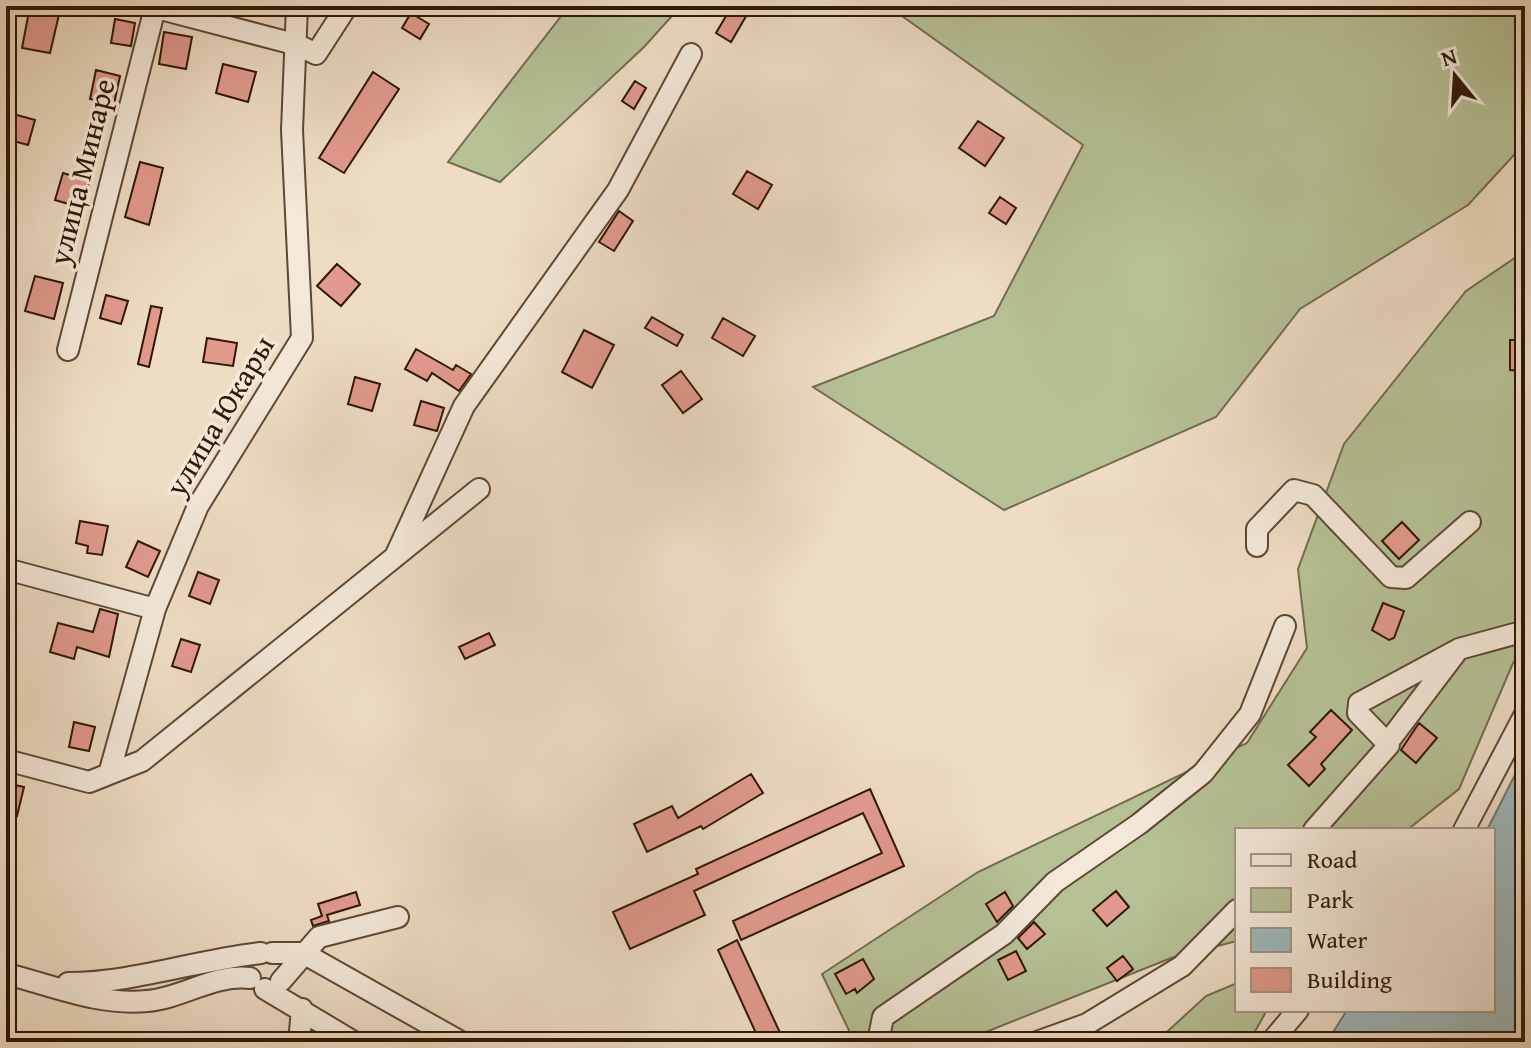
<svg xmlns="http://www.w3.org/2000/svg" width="1531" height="1048" font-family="'Gentium Book Plus',serif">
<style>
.green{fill:#b6c196;stroke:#726c4e;stroke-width:2}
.water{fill:#9db9bd;stroke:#717873;stroke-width:2}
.building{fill:#e29a8d;stroke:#2e1705;stroke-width:2}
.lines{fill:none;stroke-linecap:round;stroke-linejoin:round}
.minor-casing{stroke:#5e4835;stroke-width:24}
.minor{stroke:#f4e8d9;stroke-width:20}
.labels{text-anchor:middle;stroke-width:7;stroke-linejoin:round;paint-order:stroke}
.street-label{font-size:30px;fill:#2e1705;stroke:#f4e8d9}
</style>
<rect width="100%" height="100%" fill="#eedcc4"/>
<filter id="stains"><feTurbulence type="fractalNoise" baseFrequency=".0025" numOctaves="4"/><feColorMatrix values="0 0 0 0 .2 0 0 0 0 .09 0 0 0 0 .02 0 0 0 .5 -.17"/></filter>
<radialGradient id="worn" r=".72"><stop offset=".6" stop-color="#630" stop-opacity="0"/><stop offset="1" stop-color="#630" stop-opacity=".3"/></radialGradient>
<!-- green -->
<path class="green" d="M 569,6 L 681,6 L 644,47 L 500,182 L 448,162 Z
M 888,6 L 1525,6 L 1525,143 L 1468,205 L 1300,309 L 1216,417 L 1004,510 L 813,387 L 994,316 L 1083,145 Z
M 1525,251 L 1525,649 L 1513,663 L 1459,789 L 1407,830 L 1237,830 L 1237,941 L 1171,958 L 961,1042 L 867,1042 L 853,1039 L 822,974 L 978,872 L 1247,743 L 1307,648 L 1298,569 L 1344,444 L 1466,291 Z
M 1237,983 L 1237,1010 L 1267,1010 L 1249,1042 L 1156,1042 L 1206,996 Z"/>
<!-- water -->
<path class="water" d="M 1525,755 L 1525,1042 L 1327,1042 L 1347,1010 L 1493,1010 L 1493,830 L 1487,830 Z"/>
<!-- building -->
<path class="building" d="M 30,6 L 61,6 L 50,53 L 22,48 Z
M 732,6 L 752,6 L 731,42 L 716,33 Z
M 411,13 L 429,24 L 420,39 L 402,28 Z
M 115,19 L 135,23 L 131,46 L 111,43 Z
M 164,32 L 192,37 L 186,69 L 159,64 Z
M 223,64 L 256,72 L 248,102 L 216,93 Z
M 96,70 L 120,76 L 114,104 L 90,99 Z
M 373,72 L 399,89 L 344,173 L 319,158 Z
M 635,81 L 646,88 L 634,109 L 622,101 Z
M 6,112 L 35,120 L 28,145 L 6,139 Z
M 978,121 L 1004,138 L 985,166 L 959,148 Z
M 140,162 L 163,168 L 149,225 L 125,217 Z
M 747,171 L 772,185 L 758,209 L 733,194 Z
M 63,173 L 90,181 L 82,208 L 55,200 Z
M 1000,197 L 1016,208 L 1006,224 L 989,213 Z
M 619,211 L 633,221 L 614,251 L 599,242 Z
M 337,264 L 360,284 L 341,306 L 317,286 Z
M 35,276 L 63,283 L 54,319 L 25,311 Z
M 106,295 L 128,301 L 121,324 L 100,318 Z
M 151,306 L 162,308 L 149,367 L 138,364 Z
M 652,317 L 683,335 L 677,346 L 645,328 Z
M 723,318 L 755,336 L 743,356 L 712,338 Z
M 584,330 L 614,345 L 592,388 L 562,372 Z
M 207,338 L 237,343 L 233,366 L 203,362 Z
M 1510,340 L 1525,340 L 1525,371 L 1510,370 Z
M 416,349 L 453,370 L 456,365 L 471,374 L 459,391 L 432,373 L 427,381 L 405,369 Z
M 681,371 L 702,399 L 683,413 L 662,385 Z
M 355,377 L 380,384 L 372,411 L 348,404 Z
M 421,401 L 444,408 L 437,431 L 414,425 Z
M 80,521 L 108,526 L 102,555 L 87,553 L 88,546 L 76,543 Z
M 1402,522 L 1419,540 L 1399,559 L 1382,541 Z
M 138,541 L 160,551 L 148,577 L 126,567 Z
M 198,572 L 219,580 L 210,604 L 189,596 Z
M 1383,603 L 1404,611 L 1394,638 L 1389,640 L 1372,630 Z
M 100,609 L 118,614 L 109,657 L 77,647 L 74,659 L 50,652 L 58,623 L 93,632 Z
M 489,633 L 495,645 L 465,659 L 459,647 Z
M 181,639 L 200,645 L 191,672 L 172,666 Z
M 1331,710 L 1352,730 L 1321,764 L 1325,769 L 1309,786 L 1288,765 L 1316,737 L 1310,732 Z
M 74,722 L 95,727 L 89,751 L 69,747 Z
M 1419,723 L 1437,738 L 1416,763 L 1401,750 Z
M 751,774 L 763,793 L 703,829 L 701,826 L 647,852 L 634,824 L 672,806 L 678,818 Z
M 6,783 L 24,787 L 17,816 L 6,814 Z
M 870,789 L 904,866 L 741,940 L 733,921 L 882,853 L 863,813 L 694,891 L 705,915 L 630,949 L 613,912 L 698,874 L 696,869 Z
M 1116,891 L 1129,907 L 1107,926 L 1093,910 Z
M 356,892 L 360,905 L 327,915 L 329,921 L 313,926 L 311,920 L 322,916 L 318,904 Z
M 1005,892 L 1013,906 L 997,922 L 986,904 Z
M 1034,922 L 1045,934 L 1027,949 L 1018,938 Z
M 737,940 L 782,1037 L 772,1042 L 760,1042 L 718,950 Z
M 1016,951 L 1026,971 L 1008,980 L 998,960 Z
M 1123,956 L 1133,969 L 1117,981 L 1107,968 Z
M 863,959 L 874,979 L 857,993 L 855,989 L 846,994 L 835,974 Z"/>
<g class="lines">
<defs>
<path id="minor" d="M 149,6 L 298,45 L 316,54 L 347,6
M 6,10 L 7,6
M 68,350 L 155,8
M 1257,546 L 1257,529 L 1294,490 L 1313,495 L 1391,577 L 1406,578 L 1470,522
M 395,557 L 464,406 L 618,190 L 691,54
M 6,569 L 155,609
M 1392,737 L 1455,654
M 6,760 L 89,782 L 109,774 L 155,609 L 198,506 L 302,338 L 292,130 L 297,6
M 109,774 L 142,761 L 479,489
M 1314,830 L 1389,745 L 1358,713 L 1359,703 L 1459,649 L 1525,631
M 1464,830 L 1525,714
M 272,953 L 303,953 L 461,1042
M 6,974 C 52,985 99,1006 147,1001 C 183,998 213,974 250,978
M 281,981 L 319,937 L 398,917
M 68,983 C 133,983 196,960 261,953
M 265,989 L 354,1042
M 299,1042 L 302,1009
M 878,1042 L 883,1017 L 1004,934 L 1055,882 L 1139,824 L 1203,773 L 1250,714 L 1285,626
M 1037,1042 L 1087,1024 L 1182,966 L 1237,910
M 1271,1042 L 1298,1010"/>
</defs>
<!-- minor casing -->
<use href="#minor" class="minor-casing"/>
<!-- minor -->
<use href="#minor" class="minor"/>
</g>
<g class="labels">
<!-- street labels -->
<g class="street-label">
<text transform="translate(82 172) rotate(-76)" y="10">улица Минаре</text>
<text transform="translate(220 416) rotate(-59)" y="10">улица Юкары</text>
</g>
</g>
<!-- margin -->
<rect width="1531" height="1048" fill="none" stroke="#eedcc4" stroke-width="32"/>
<rect x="8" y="8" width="1515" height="1032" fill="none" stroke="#2e1705" stroke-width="4"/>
<rect x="16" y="16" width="1499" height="1016" fill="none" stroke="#2e1705" stroke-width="2"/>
<!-- legend -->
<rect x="1235" y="828" width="260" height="184" fill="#f4e8d9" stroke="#a59484" stroke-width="2"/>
<rect x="1251" y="854" width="40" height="12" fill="#f4e8d9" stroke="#a59484" stroke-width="2"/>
<text x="1307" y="868" font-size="24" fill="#2e1705">Road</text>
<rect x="1251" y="888" width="40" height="24" fill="#b6c196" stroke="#a59484" stroke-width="2"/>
<text x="1307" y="908" font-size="24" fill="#2e1705">Park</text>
<rect x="1251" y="928" width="40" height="24" fill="#9db9bd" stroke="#a59484" stroke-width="2"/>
<text x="1307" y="948" font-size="24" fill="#2e1705">Water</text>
<rect x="1251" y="968" width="40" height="24" fill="#e29a8d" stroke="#a59484" stroke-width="2"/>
<text x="1307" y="988" font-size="24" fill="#2e1705">Building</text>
<!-- north arrow -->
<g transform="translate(1455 76) rotate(342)" stroke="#f4e8d9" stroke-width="6" paint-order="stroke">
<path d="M0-6L14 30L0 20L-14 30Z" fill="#2e1705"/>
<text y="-12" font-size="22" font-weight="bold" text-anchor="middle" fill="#2e1705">N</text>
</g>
<rect width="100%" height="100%" filter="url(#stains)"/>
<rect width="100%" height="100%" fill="url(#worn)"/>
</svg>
